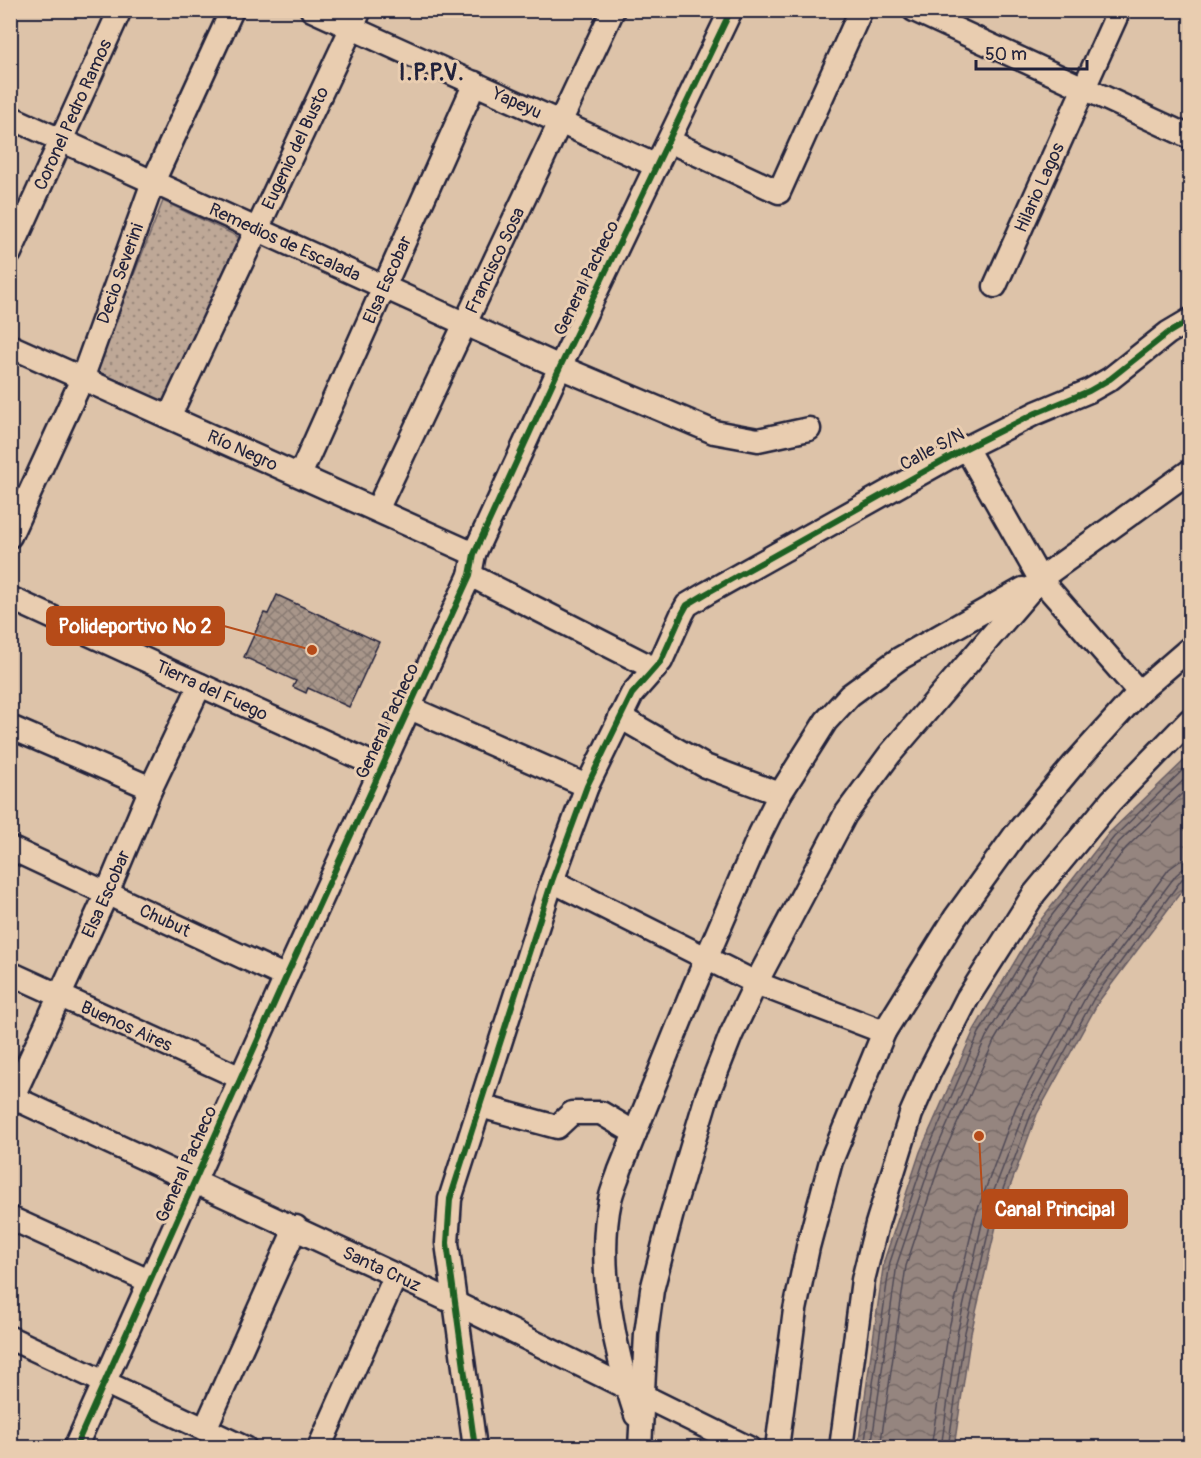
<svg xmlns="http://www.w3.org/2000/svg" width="1201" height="1458" font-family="Pangolin,sans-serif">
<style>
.green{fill:url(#green-dots);stroke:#706569;stroke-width:1.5}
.water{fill:url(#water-waves);stroke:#675d64;stroke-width:1.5}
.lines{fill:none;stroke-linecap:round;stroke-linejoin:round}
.shore{stroke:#504a56;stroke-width:1.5}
.building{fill:url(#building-cross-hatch);stroke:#22223b;stroke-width:1.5}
.minor-casing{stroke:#22223b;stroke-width:27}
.minor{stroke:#e9cdb0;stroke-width:22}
.cycleway-casing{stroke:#e9cdb0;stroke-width:10}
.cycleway{stroke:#1b5e20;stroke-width:6}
.labels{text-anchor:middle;stroke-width:6;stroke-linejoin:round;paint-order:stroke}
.street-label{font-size:18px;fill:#22223b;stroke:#e9cdb0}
.district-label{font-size:24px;font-weight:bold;letter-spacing:1.5px;fill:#22223b;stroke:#e9cdb0}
.leader{fill:none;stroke:#b64b18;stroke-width:2}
.callout-dot{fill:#b64b18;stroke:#e9cdb0;stroke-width:2}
.callout{fill:#b64b18;stroke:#b64b18;stroke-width:2}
.callout-label{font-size:20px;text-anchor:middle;font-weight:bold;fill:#fff}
</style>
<defs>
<pattern id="green-dots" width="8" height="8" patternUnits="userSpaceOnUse" patternTransform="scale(1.5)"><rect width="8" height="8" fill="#bea897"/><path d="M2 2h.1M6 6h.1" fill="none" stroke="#9a887c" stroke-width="1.8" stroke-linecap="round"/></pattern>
<pattern id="water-waves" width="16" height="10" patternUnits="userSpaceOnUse" patternTransform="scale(1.5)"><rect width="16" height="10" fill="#95857f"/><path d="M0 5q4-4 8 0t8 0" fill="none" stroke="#796c69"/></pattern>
<pattern id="building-cross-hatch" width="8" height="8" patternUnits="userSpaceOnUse" patternTransform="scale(1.5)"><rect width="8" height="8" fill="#a8968a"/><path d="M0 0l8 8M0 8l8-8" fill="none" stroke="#887a72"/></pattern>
</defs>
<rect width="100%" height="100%" fill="#ddc3a9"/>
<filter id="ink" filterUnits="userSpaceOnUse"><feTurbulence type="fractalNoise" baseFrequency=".0167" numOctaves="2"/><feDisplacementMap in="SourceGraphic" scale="12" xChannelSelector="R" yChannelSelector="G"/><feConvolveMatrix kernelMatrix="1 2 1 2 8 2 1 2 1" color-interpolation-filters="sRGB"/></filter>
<g filter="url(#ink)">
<!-- green -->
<path class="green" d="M 163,201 L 239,237 L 165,402 L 95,373 Z"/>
<!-- water -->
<path class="water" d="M 1190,755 L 1190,880 L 1099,1001 L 1037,1114 L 997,1222 L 971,1333 L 954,1447 L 858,1447 L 884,1261 L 920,1152 L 974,1030 L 1036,926 L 1109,833 Z"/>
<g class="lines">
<!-- shore -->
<path class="shore" d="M 864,1448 L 890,1262 L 926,1154 L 979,1033 L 1041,929 L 1114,837 L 1190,763
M 871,1448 L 897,1264 L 933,1157 L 986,1037 L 1048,933 L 1119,842 L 1190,774
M 880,1448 L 906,1266 L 941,1160 L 994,1041 L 1055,938 L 1126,848 L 1190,786
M 931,1448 L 949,1328 L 975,1217 L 1016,1107 L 1080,988 L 1169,869 L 1180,861 L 1190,859
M 941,1448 L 958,1330 L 983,1219 L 1025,1110 L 1088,993 L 1176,875 L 1183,869 L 1190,868
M 948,1448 L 965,1332 L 991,1221 L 1032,1112 L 1094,998 L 1182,879 L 1190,876"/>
</g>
<!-- building -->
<path class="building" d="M 277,595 L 379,642 L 349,707 L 308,688 L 306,693 L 293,687 L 296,681 L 244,657 L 264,613 L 268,614 Z"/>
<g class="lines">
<defs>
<g id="minor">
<path id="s1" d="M 312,10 L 657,166"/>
<path d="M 914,10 L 1190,137"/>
<path id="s2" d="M 10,117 L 560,367 L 714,432 L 758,440 L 809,429"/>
<path d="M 669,141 L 779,192 L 861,10"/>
<path id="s3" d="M 10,253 L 120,10"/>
<path id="s4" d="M 995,286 L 1119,10"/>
<path id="s5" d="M 10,346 L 474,554"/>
<path id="s6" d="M 169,417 L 360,10"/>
<path d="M 966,448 L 1040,579 L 1139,692"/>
<path id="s7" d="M 300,475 L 475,83"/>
<path id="s8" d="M 377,510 L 613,10"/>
<path id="s9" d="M 10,536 L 82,379 L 153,182 L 232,10"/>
<path d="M 470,575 L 655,669"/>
<path id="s10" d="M 10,598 L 382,768"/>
<path d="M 410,708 L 587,786"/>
<path d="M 620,717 L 705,766 L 780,794"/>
<path d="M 10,727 L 151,788"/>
<path id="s11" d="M 10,848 L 286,977"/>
<path d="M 552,881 L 756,983 L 884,1032 L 955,918 L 1015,835 L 1074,764 L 1139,692 L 1190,648"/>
<path id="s12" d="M 10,973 L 241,1078"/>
<path id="s13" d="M 10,1096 L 455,1303 L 749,1448"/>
<path id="s14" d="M 10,1103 L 107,893 L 151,788 L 200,685"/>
<path d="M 480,1106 L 557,1127 L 572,1113 L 601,1113 L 635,1133"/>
<path d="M 10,1218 L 149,1281"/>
<path d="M 10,1338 L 245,1448"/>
<path d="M 636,1415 C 615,1353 596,1265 610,1200 C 612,1190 617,1180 620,1170 L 694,987 L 760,834 L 780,794 L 826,721 L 850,695 L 899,659 L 1023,589"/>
<path d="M 205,1429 L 296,1227"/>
<path d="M 75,1448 L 286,977 L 470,575 L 474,554 L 560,367 L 731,10"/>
<path d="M 319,1448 L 395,1277"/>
<path d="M 475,1448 L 447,1243 L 450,1199 L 552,881 L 587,786 L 632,694 L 661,661 L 682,614 L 687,605 L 707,593 L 966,448 L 1036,413 L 1089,391 L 1110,379 L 1168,333 L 1190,320"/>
<path d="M 640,1448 L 646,1334 L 652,1290 L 672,1213 L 707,1096 L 731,1035 L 756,983 L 845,815 L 890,754 L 1040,579 L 1190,471"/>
<path d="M 777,1448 L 795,1310 L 808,1247 L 831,1161 L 884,1032"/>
<path d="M 841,1448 L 863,1280 L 877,1224 L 911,1114 L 929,1073 L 967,999 L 1034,894 L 1111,801 L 1190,720"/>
</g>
</defs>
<!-- minor casing -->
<use href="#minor" class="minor-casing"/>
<!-- minor -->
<use href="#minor" class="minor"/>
<defs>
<path id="cycleway" d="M 75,1448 L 286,977 L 470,575 L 474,554 L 560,367 L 731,10
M 475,1448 L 447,1243 L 450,1199 L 552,881 L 587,786 L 632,694 L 661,661 L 682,614 L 687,605 L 707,593 L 966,448 L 1036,413 L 1089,391 L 1110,379 L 1168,333 L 1190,320"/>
</defs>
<!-- cycleway casing -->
<use href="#cycleway" class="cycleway-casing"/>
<!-- cycleway -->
<use href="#cycleway" class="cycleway"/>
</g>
</g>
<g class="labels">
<!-- street labels -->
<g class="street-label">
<text dy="6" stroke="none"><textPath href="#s1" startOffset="225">Yapeyu</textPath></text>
<text dy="6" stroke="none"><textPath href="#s3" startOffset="152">Coronel Pedro Ramos</textPath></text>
<text dy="6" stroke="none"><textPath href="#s6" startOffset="297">Eugenio del Busto</textPath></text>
<text dy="6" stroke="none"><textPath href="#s4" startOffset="108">Hilario Lagos</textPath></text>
<text dy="6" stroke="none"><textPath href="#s2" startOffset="302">Remedios de Escalada</textPath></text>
<text dy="6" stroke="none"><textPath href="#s8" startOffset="276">Francisco Sosa</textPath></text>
<text dy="6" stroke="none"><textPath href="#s9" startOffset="285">Decio Severini</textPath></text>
<text transform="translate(586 278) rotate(-64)" y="6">General Pacheco</text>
<text dy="6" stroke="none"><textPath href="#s7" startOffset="214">Elsa Escobar</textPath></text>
<text transform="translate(932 449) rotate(-28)" y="6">Calle S/N</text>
<text dy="6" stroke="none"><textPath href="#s5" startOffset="255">Río Negro</textPath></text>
<text dy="6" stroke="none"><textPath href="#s10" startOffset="222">Tierra del Fuego</textPath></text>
<text transform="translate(387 721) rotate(-65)" y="6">General Pacheco</text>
<text dy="6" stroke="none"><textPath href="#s14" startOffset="230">Elsa Escobar</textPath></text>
<text dy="6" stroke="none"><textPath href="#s11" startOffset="171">Chubut</textPath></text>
<text dy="6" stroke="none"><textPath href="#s12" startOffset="128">Buenos Aires</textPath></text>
<text transform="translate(186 1164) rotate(-66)" y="6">General Pacheco</text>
<text dy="6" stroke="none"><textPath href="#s13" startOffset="410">Santa Cruz</textPath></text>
</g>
<!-- district labels -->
<g class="district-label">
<text x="432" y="80">I.P.P.V.</text>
</g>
</g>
<!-- callouts -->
<path class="leader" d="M312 650L224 626M979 1136L983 1209"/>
<g class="callout-dot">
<circle cx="312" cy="650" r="6"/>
<circle cx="979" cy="1136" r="6"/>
</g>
<g class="callout">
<rect x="47" y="607" width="177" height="38" rx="6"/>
<rect x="983" y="1190" width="144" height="38" rx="6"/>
</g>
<g class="callout-label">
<text x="135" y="633">Polideportivo Nº 2</text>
<text x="1055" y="1216">Canal Principal</text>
</g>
<!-- margin -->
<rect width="1201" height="1458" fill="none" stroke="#e9cdb0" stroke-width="36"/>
<rect x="18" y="18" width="1165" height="1422" fill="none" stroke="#22223b" stroke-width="2" filter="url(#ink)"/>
<!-- scale -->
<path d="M976 60v9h111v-9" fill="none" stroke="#22223b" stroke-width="3"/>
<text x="985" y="60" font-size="18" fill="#22223b" stroke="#e9cdb0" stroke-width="4.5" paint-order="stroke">50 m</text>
</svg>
